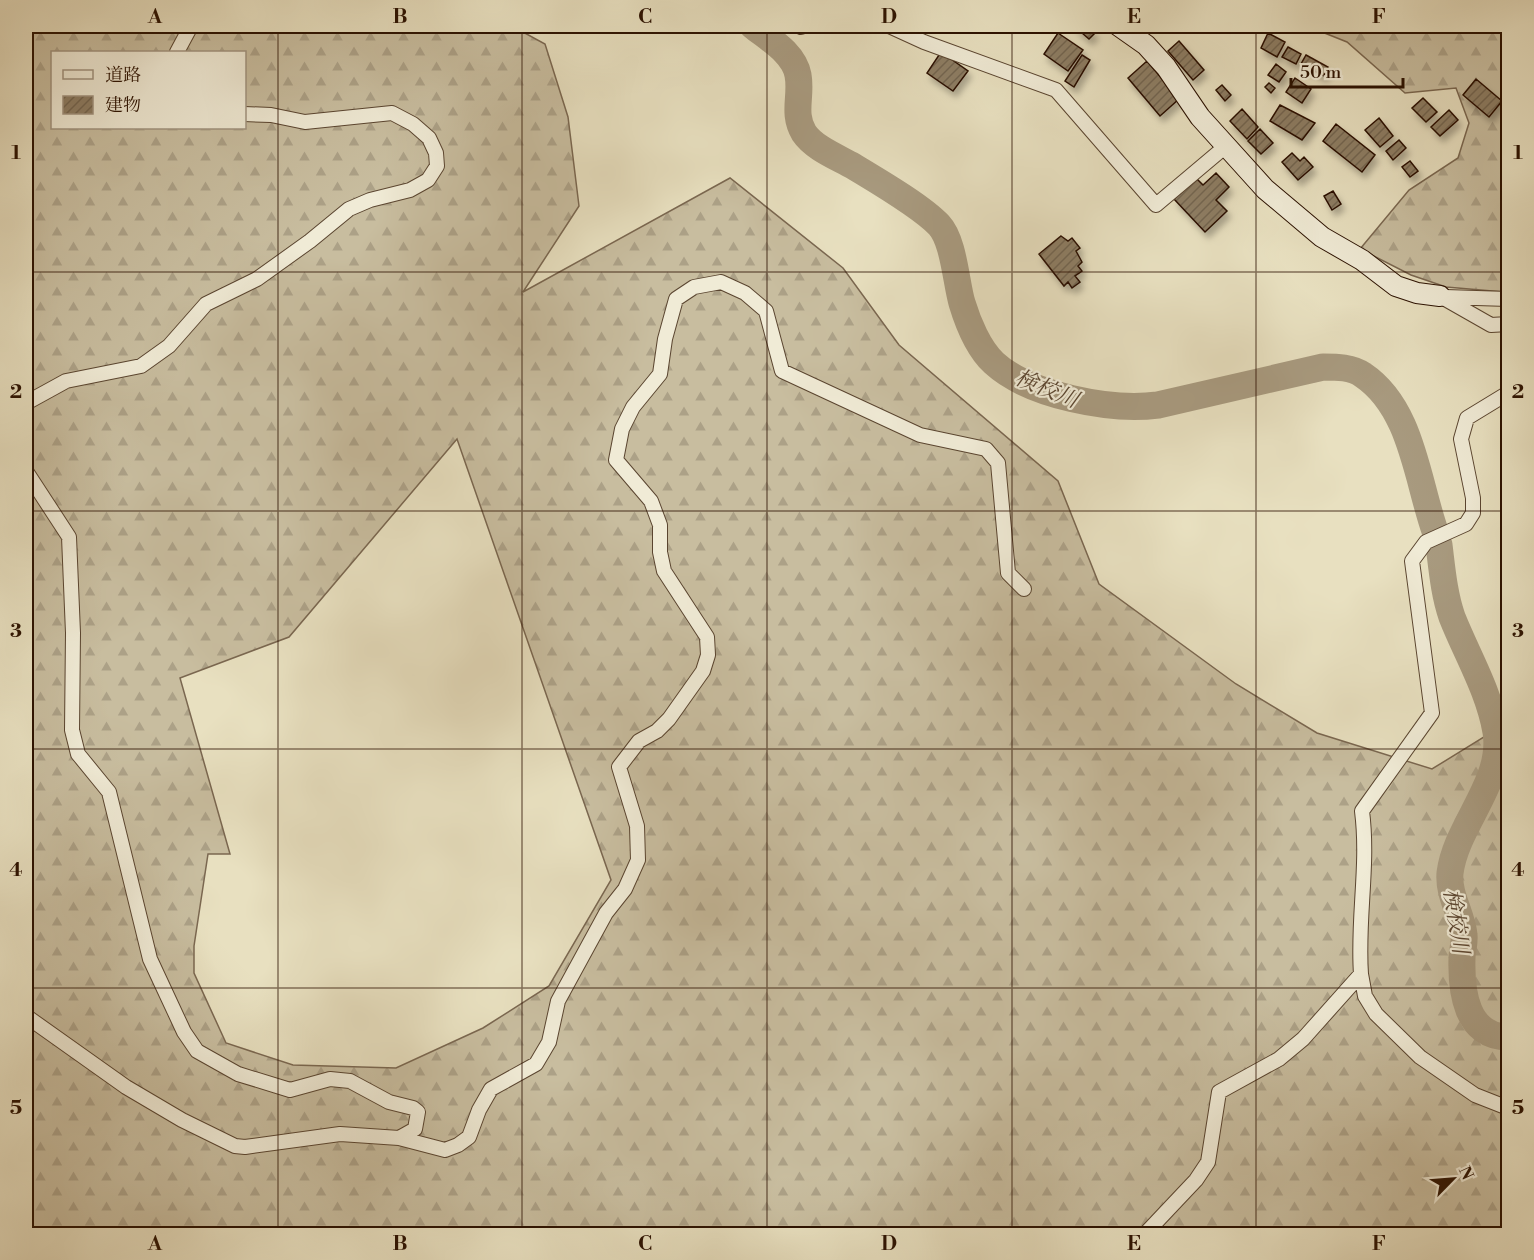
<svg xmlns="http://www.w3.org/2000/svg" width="1534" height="1260" font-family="'Libre Bodoni','Noto Serif JP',serif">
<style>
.forest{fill:url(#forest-firs);stroke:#7a6750;stroke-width:1.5;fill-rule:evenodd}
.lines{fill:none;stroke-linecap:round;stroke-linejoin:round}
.river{stroke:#a89a7f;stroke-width:27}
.building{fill:url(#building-hatch);stroke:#2b1100;stroke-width:1.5;filter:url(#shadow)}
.street-casing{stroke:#5a4530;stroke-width:16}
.secondary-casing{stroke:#2b1100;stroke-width:22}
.street{stroke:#f0ebd6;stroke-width:14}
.secondary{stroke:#f0ebd6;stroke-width:20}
.grid{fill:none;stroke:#2b1100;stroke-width:1.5;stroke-opacity:0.55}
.labels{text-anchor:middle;stroke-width:4.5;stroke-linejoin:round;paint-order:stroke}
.water-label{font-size:22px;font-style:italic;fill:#5d4833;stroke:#f0ebd6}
.neatline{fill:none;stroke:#2b1100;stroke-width:2}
.grid-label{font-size:20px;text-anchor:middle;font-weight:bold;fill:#2b1100}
</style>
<defs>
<pattern id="forest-firs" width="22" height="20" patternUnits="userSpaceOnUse" patternTransform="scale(1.5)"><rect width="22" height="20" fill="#c8bd9f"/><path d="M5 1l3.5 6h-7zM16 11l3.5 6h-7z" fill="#aca187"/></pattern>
<pattern id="building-hatch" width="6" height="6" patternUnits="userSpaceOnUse" patternTransform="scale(1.5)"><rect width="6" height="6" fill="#8d7d64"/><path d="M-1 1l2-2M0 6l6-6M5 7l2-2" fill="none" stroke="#736550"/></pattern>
<filter id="shadow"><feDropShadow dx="3.5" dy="6" stdDeviation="3" flood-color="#0004"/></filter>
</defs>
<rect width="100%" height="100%" fill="#e8e0c0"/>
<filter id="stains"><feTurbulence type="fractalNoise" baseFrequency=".00333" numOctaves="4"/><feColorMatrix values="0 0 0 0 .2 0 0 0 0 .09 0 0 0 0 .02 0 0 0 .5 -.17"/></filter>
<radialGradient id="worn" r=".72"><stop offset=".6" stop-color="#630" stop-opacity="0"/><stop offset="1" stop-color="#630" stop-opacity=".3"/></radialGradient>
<!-- forest -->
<path class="forest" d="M 26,26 L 512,26 L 545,44 L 568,117 L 579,206 L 523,292 L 730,178 L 843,268 L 899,345 L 1058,481 L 1099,584 L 1236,684 L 1317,733 L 1432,769 L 1508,722 L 1508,1234 L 26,1234 ZM 52,52 L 244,52 L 244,128 L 52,128 ZM 457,439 L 611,880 L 549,986 L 483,1028 L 396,1068 L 293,1065 L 226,1043 L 194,973 L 194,946 L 208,854 L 230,854 L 180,678 L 289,637 Z
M 1307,26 L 1508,26 L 1508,260 L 1504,292 L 1446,287 L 1411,275 L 1360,249 L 1409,190 L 1458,158 L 1469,123 L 1456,88 L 1405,93 L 1347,42 Z"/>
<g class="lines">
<!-- river -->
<path class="river" d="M 753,26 C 769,39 794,53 798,75 C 802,96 792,113 804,133 C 814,148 837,157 853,166 C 876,180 921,206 939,225 C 954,241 956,283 962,303 C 968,323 979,349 994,363 C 1030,396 1111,411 1158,405 L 1323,367 C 1337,367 1352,367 1363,375 C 1412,408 1417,480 1435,531
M 1439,545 C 1442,569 1444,594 1452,617 C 1467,655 1489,691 1496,732 C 1504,782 1456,825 1450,873 C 1448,895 1462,914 1464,935 C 1465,943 1462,951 1462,958 C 1461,991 1466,1037 1508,1037"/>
</g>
<!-- building -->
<path class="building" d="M 1074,26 L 1087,26 L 1095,33 L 1089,39 Z
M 1058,33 L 1083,50 L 1068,71 L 1044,54 Z
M 1268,33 L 1285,42 L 1277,57 L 1261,48 Z
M 1179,41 L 1204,70 L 1193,80 L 1168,51 Z
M 1288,47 L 1301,54 L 1296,64 L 1282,57 Z
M 941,52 L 968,71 L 953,91 L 927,73 Z
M 1082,55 L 1090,60 L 1074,87 L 1065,81 Z
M 1306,55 L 1328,67 L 1324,76 L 1301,64 Z
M 1147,61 L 1179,99 L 1160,116 L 1128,78 Z
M 1276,64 L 1286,72 L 1279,82 L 1268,75 Z
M 1295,78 L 1311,89 L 1302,103 L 1286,92 Z
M 1476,79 L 1502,101 L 1489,117 L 1463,95 Z
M 1269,83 L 1275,88 L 1271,93 L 1265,87 Z
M 1222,85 L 1231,95 L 1225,101 L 1216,90 Z
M 1423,98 L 1437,112 L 1426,122 L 1412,108 Z
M 1280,105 L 1315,123 L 1302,140 L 1270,121 Z
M 1242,109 L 1258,127 L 1247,139 L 1230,121 Z
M 1449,110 L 1458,120 L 1440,136 L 1431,127 Z
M 1379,118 L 1393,136 L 1380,147 L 1365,130 Z
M 1336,124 L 1375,155 L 1362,172 L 1323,141 Z
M 1260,129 L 1273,143 L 1261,154 L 1248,141 Z
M 1399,140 L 1406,148 L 1393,160 L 1386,151 Z
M 1292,153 L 1300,161 L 1304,157 L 1313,167 L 1298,180 L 1282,162 Z
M 1410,161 L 1418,171 L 1410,177 L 1402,167 Z
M 1216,173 L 1229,187 L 1216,200 L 1227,211 L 1205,232 L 1174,199 L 1196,178 L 1203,185 Z
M 1333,191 L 1341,204 L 1332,210 L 1324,196 Z
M 1061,236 L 1068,241 L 1072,238 L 1080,248 L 1076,251 L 1082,262 L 1078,266 L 1082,271 L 1075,276 L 1080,282 L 1072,288 L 1068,282 L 1064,286 L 1039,254 Z"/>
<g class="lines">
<defs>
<path id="street" d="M 889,26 L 924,42 L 1056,90 L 1156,205 L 1226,146
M 801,27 L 804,26
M 177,52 L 191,26
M 1440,296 L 1491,325 L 1508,324
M 1445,297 L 1508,299
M 26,403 L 66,381 L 141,366 L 169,346 L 206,304 L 257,279 L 310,241 L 349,209 L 370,200 L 410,190 L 428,180 L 437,166 L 436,153 L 429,138 L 413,124 L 392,113 L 305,122 L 271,115 L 244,114
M 26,471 L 69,537 L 73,633 L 72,730 L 78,754 L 109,792 L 150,959 L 184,1032 L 197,1051 L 238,1074 L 290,1090 L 330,1079 L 350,1081 L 389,1102 L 413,1108 L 418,1112 L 415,1129 L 399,1138
M 1361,974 L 1365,996 L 1376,1014 L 1420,1057 L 1475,1095 L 1508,1108
M 26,1016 L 126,1087 L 182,1120 L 235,1146 L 245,1147 L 340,1134 L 399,1138 L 445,1150 L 458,1145 L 469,1137 L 479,1110 L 491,1089 L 536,1064 L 549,1042 L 558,1001 L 606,913 L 625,889 L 638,860 L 637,826 L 619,767 L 639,741 L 657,731 L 669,719 L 703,671 L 708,655 L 707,637 L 664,571 L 660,552 L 660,525 L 651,501 L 616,460 L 622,429 L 633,407 L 660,374 L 665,339 L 676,299 L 694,287 L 721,282 L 745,293 L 766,311 L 782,371 L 920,435 L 986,449 L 998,463 L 1008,573 L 1024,589
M 1145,1234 L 1196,1180 L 1208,1162 L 1219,1092 L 1279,1059 L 1303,1039 L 1361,974 C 1357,919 1369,866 1362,811 L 1432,713 L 1412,561 L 1426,542 L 1466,524 L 1473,513 L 1473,498 L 1461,439 L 1467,418 L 1508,393"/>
<path id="secondary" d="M 1119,26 L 1146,45 L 1166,67 L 1200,117 L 1265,189 L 1322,237 L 1362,260 L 1396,286 L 1417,293 L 1440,296"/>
</defs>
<!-- street casing -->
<use href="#street" class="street-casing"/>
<!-- secondary casing -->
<use href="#secondary" class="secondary-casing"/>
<!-- street -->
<use href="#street" class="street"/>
<!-- secondary -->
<use href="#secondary" class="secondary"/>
</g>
<!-- grid -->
<path class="grid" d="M 278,26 L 278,1234M 522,26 L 522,1234M 767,26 L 767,1234M 1012,26 L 1012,1234M 1256,26 L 1256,1234M 26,272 L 1508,272M 26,511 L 1508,511M 26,749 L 1508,749M 26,988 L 1508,988"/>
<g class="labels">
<!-- water labels -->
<g class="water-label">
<text transform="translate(1047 388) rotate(22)" y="8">検校川</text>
<text transform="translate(1457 921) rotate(81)" y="8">検校川</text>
</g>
</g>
<!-- margin -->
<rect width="1534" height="1260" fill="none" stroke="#e8e0c0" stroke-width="66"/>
<!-- legend -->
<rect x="51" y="51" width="195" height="78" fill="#f0ebd6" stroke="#a19480" stroke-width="1.5"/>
<rect x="63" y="70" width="30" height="9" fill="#f0ebd6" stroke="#a19480" stroke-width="1.5"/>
<text x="105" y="81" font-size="18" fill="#2b1100">道路</text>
<rect x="63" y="96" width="30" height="18" fill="url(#building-hatch)" stroke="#a19480" stroke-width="1.5"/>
<text x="105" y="111" font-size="18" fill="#2b1100">建物</text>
<!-- north arrow -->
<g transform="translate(1453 1179) rotate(65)" stroke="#f0ebd6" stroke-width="4.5" paint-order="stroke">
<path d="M0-4.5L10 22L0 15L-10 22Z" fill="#2b1100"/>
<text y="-9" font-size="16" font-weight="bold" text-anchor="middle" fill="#2b1100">N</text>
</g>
<!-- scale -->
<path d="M1291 78v9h112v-9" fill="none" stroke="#2b1100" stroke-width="3"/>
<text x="1300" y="78" font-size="18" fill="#2b1100" stroke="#f0ebd6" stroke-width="4.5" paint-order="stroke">50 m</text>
<rect x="33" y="33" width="1468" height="1194" class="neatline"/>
<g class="grid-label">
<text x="155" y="23">A</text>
<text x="400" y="23">B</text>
<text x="645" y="23">C</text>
<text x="889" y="23">D</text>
<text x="1134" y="23">E</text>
<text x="1379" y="23">F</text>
<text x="16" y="159">1</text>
<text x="1518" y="159">1</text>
<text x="16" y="398">2</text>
<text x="1518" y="398">2</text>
<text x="16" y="637">3</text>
<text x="1518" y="637">3</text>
<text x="16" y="876">4</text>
<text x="1518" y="876">4</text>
<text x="16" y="1114">5</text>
<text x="1518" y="1114">5</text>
<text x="155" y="1250">A</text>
<text x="400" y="1250">B</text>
<text x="645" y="1250">C</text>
<text x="889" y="1250">D</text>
<text x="1134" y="1250">E</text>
<text x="1379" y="1250">F</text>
</g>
<rect width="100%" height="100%" filter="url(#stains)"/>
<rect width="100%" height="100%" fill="url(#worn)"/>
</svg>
